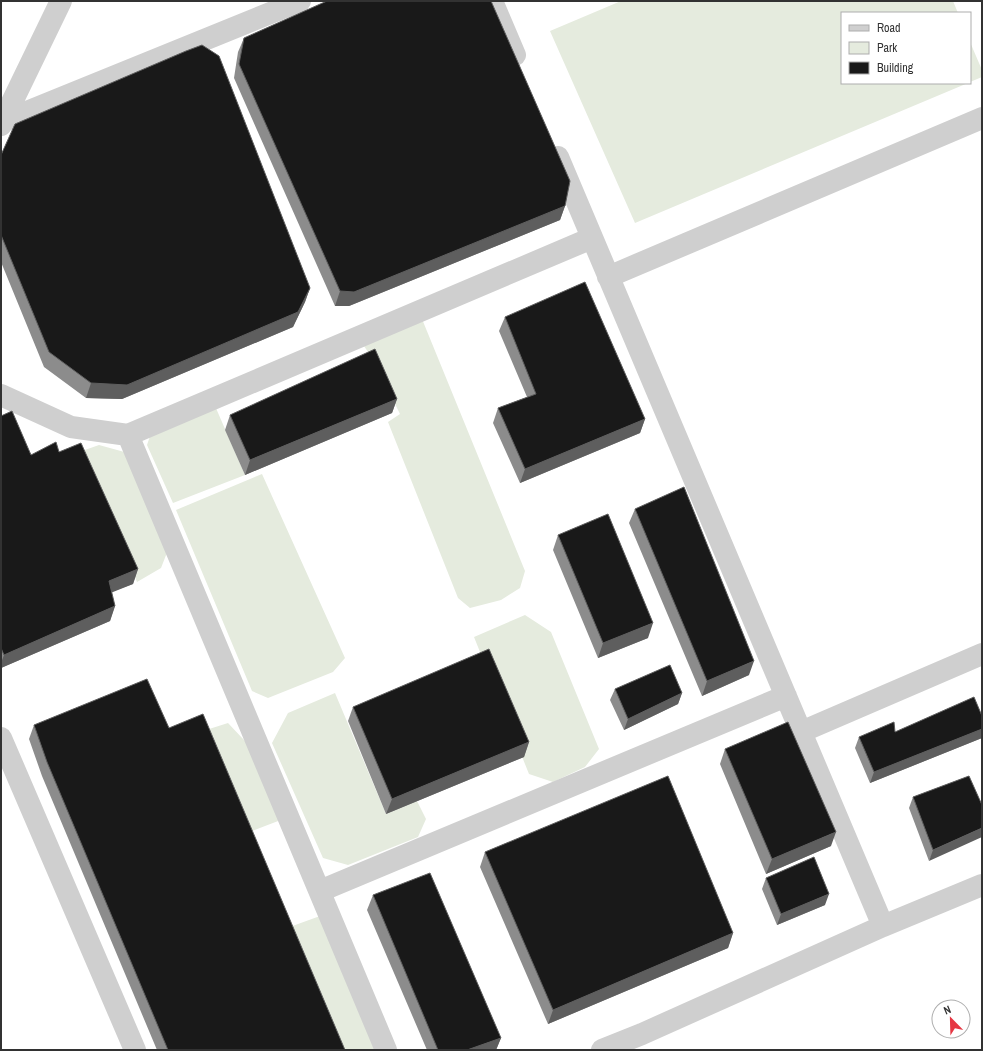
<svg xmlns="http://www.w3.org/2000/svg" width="983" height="1051" font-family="'Archivo Narrow',sans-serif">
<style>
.green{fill:#e5ebde}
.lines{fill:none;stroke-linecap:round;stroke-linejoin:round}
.minor{stroke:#cfcfcf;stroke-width:22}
.wall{fill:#8c8c8c}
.shaded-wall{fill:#5e5e5e}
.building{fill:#191919;stroke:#5e5e5e}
</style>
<rect width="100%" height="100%" fill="#fff"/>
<!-- green -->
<path class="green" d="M 621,1 L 953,1 L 958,13 L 842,13 L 842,83 L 968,83 L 635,223 L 550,31 Z
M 970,42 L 982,70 L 982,77 L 970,82 Z
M 422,319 L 525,571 L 520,588 L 501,600 L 470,608 L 458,598 L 388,422 L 400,414 L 374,361 L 358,337 Z
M 212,399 L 245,475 L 173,503 L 147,445 L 154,424 Z
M 99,445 L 128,453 L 168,550 L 161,568 L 137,582 L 82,451 Z
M 262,474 L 345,658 L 333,672 L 268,698 L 252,691 L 176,510 Z
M 525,615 L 551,632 L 599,749 L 585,767 L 553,782 L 529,774 L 474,637 Z
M 335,693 L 386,814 L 417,801 L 426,819 L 418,837 L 348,865 L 323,858 L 272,743 L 288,713 Z
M 228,723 L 260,757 L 286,818 L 247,833 L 206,730 Z
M 320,916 L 375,1046 L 374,1050 L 339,1050 L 287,928 Z"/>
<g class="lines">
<!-- minor -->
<path class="minor" d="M 492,1 L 515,55
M 2,122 L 300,1
M 1,125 L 61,1
M 558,157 L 883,926
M 608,277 L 982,118
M 1,395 L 71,427 L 128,435 L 592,238
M 128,435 L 386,1050
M 801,732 L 982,654
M 1,738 L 135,1050
M 320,891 L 786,696
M 602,1050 L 642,1034 L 883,926 L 982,885"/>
</g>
<!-- wall -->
<path class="wall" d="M 244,38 L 565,206 L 560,220 L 349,306 L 335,306 L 234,78 L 238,52 Z
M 1,155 L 310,288 L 305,302 L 293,327 L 122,399 L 86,398 L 44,367 L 1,262 Z
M 505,317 L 645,419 L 640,433 L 520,483 L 493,423 L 498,408 L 527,397 L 499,331 Z
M 397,399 L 392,413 L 245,475 L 225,430 L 230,415 Z
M 1,416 L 31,455 L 59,452 L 138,569 L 133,584 L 111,592 L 115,606 L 110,621 L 1,668 Z
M 635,509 L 749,675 L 702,696 L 629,523 Z
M 558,535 L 648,638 L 598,658 L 553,550 Z
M 615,689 L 682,693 L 678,704 L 624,730 L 610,700 Z
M 353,707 L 529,742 L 524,757 L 386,814 L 348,721 Z
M 982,716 L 982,738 L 870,783 L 855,748 L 859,737 L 895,732 Z
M 34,725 L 169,728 L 345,1050 L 157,1050 L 42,776 L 29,739 Z
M 725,749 L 831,846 L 766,874 L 720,764 Z
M 969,776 L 929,861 L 909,808 L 913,797 Z
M 485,852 L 733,933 L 728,948 L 548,1024 L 480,867 Z
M 766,878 L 825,905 L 777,925 L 762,889 Z
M 373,895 L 501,1038 L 496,1050 L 427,1050 L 367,910 Z"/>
<!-- shaded-wall -->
<path class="shaded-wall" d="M 565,206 L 560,220 L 349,306 L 335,306 L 340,291 Z
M 310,288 L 305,302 L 293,327 L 122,399 L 86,398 L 91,383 Z
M 397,399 L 392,413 L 245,475 L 250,460 Z
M 645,419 L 640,433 L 520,483 L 525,469 Z
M 138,569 L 133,584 L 103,596 L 109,581 Z
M 115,606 L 110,621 L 1,668 L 1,663 L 4,655 Z
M 653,623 L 648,638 L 598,658 L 603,643 Z
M 754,661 L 749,675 L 702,696 L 707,681 Z
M 682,693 L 678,704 L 624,730 L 628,719 Z
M 982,729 L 982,738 L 870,783 L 874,772 Z
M 529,742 L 524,757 L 386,814 L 392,799 Z
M 982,828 L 982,837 L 929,861 L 933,850 Z
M 836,832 L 831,846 L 766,874 L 772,859 Z
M 829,894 L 825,905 L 777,925 L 781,914 Z
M 733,933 L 728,948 L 548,1024 L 553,1010 Z
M 501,1038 L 496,1050 L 467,1050 Z"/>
<!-- building -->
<path class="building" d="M 327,1 L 491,1 L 570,181 L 565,206 L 354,292 L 340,291 L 239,64 L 244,38 Z
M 202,45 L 219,56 L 310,288 L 298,312 L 127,385 L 91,383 L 49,352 L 1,235 L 1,155 L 15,124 L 186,51 Z
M 585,282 L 645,419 L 525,469 L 498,408 L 536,394 L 505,317 Z
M 375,349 L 397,399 L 250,460 L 230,415 Z
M 12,411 L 31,455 L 56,442 L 59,452 L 81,443 L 138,569 L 109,581 L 115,606 L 4,655 L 1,648 L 1,416 Z
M 684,487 L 754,661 L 707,681 L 635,509 Z
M 608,514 L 653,623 L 603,643 L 558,535 Z
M 489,649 L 529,742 L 392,799 L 353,707 Z
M 670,665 L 682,693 L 628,719 L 615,689 Z
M 147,679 L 169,728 L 203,714 L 345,1050 L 168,1050 L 47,762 L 34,725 Z
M 974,697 L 982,716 L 982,729 L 874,772 L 859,737 L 894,722 L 895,732 Z
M 788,722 L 836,832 L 772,859 L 725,749 Z
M 668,776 L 733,933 L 553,1010 L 485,852 Z
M 969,776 L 982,805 L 982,828 L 933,850 L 913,797 Z
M 814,857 L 829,894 L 781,914 L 766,878 Z
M 430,873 L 501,1038 L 467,1050 L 438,1050 L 373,895 Z"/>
<!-- border -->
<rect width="983" height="1051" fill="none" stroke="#323232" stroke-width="4"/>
<!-- legend -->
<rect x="841" y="12" width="130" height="72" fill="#ffffff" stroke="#adadad"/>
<rect x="849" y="25" width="20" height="6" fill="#cfcfcf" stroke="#adadad"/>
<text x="877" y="32" font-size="12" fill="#323232">Road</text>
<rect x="849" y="42" width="20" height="12" fill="#e5ebde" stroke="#adadad"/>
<text x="877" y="52" font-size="12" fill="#323232">Park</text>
<rect x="849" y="62" width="20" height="12" fill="#191919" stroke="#adadad"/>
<text x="877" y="72" font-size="12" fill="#323232">Building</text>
<!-- north arrow -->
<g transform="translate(951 1019) rotate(337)"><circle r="19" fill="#ffffff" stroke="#adadad"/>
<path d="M0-3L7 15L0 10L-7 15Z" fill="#e63743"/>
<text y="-6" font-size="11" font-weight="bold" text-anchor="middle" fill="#323232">N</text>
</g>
</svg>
